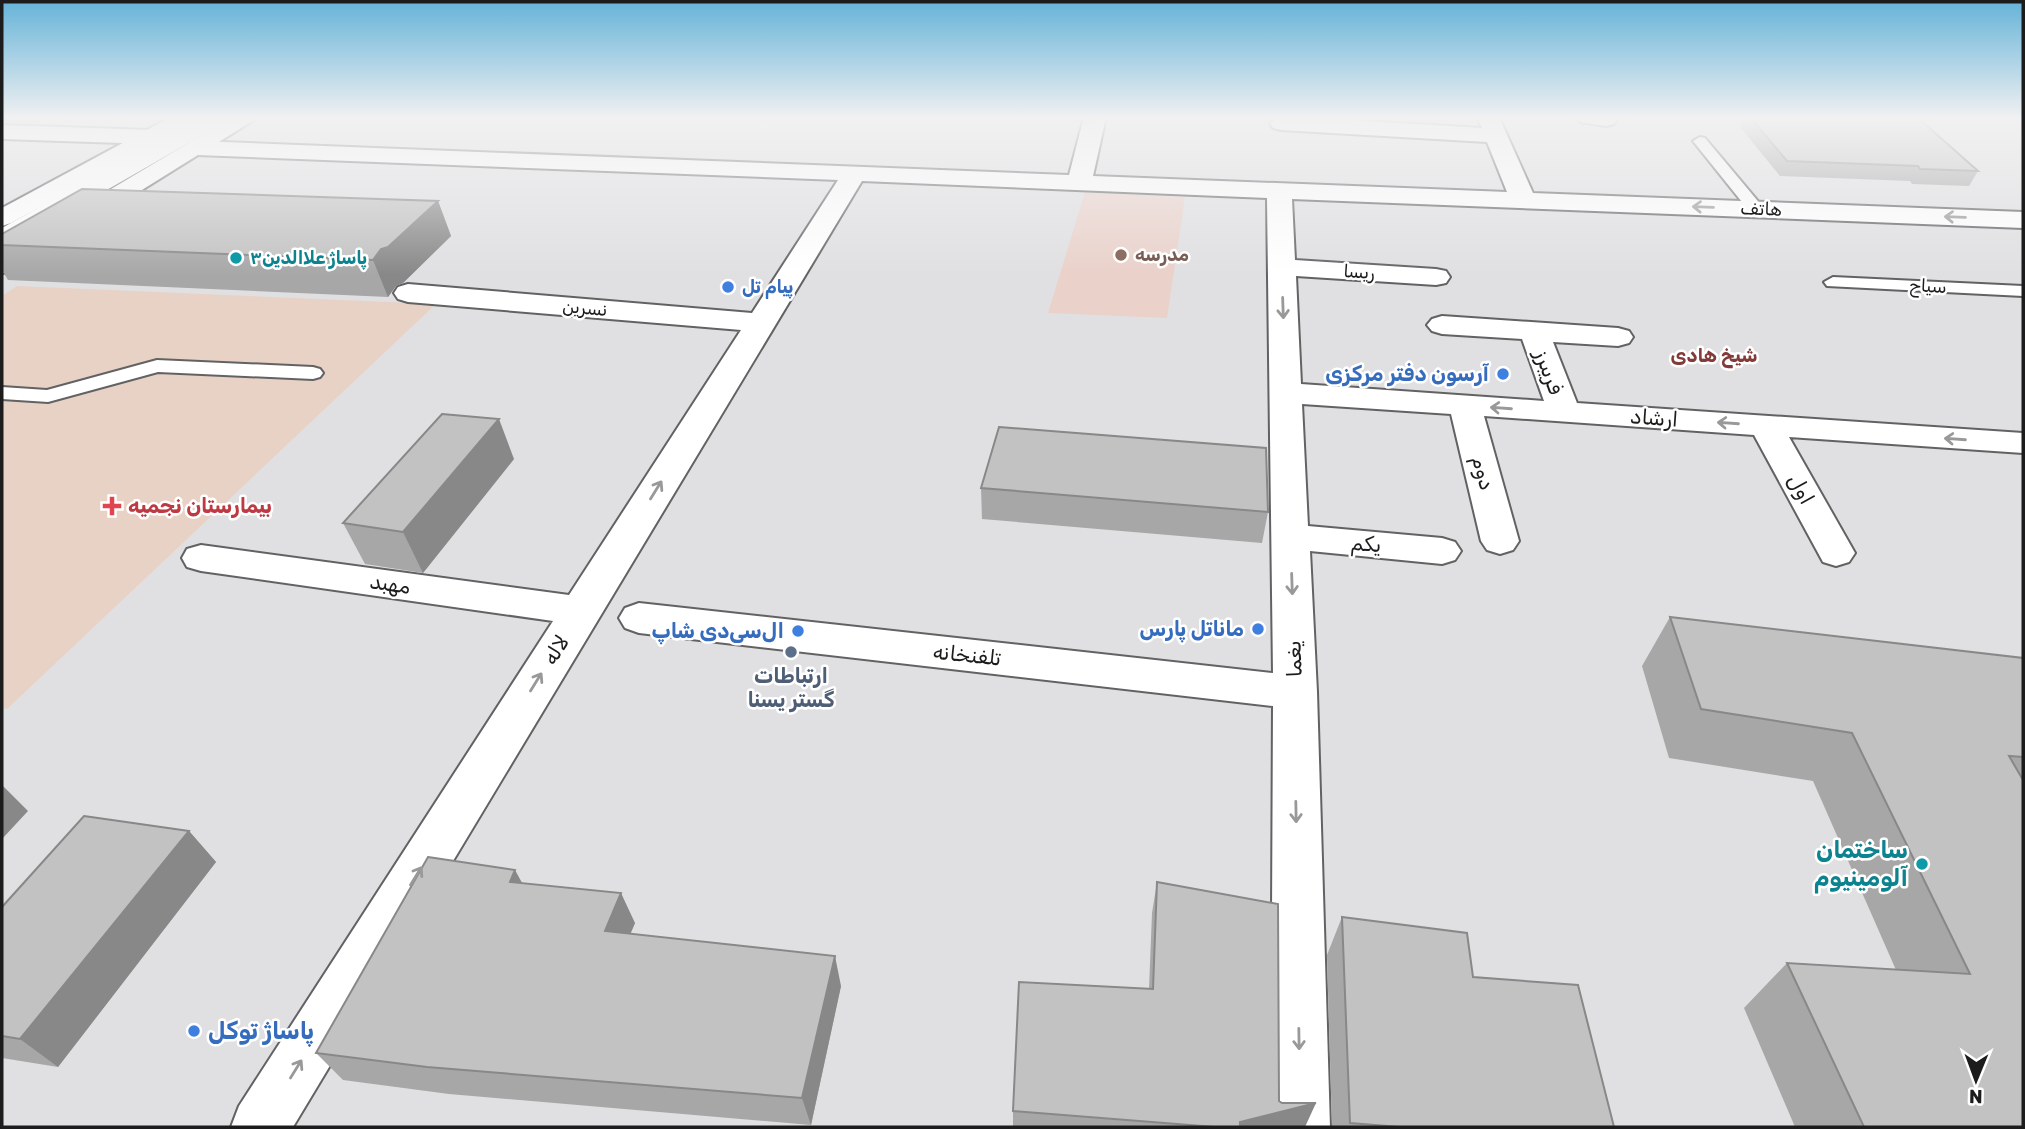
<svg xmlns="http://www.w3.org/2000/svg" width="2025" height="1129" font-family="Rubik,Cairo,sans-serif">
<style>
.education{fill:#ead1ca}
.medical{fill:#e8d2c6}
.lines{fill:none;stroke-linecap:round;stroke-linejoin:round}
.service-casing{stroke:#626264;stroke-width:4}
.minor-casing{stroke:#626264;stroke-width:4}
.tertiary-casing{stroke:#626264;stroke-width:4}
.secondary-casing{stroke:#626264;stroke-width:4}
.primary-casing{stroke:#626264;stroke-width:4}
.service{fill:#fff;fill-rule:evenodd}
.minor{fill:#fff;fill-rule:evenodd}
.tertiary{fill:#fff;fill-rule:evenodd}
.secondary{fill:#fff;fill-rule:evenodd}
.primary{fill:#fff;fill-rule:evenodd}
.wall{fill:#a7a7a8}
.shaded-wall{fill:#888}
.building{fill:#c2c2c3;stroke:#888;stroke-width:2}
.oneway{stroke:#999}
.education-dot{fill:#8d6e63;stroke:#fff;stroke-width:2.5}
.culture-dot{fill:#0f9aa8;stroke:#fff;stroke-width:2.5}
.shop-dot{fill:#3f7fe0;stroke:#fff;stroke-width:2.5}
.health-dot{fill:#e0444e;stroke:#fff;stroke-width:2.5}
.service-dot{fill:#5c6f8a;stroke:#fff;stroke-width:2.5}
.labels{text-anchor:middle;stroke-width:5;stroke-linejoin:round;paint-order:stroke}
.far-street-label{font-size:18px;fill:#1c1c1c;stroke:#fff}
.far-education-label{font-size:18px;font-weight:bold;fill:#785e54;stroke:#fff;text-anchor:start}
.far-culture-label{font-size:18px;font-weight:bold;fill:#0d838f;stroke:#fff;text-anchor:start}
.far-shop-label{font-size:18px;font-weight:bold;fill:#366cbe;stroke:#fff;text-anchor:start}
.far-neighbourhood-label{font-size:19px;font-weight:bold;fill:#833b39;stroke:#fff}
.street-label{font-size:21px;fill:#1c1c1c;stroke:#fff}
.shop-label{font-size:21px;font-weight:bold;fill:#366cbe;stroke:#fff;text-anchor:end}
.health-label{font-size:21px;font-weight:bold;fill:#be3a42;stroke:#fff;text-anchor:start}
.service-label{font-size:21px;font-weight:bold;fill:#4e5e75;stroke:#fff}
.near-culture-label{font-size:24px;font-weight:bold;fill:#0d838f;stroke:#fff;text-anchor:end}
.near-shop-label{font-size:24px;font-weight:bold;fill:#366cbe;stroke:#fff;text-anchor:start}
</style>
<rect width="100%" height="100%" fill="#e0e0e2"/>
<!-- education -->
<path class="education" d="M 1085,192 L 1185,197 L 1167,318 L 1048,313 Z"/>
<!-- medical -->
<path class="medical" d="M 17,286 L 436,304 L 7,709 L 2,708 L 2,296 Z"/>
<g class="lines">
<defs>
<path id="service" d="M 1700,137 L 1705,138 L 1762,206 L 1764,209 L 1762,212 L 1750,212 L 1693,141 Z
M 1833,277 L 2023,286 L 2023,296 L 1827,286 L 1824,282 Z
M 157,360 L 313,367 L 320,369 L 323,373 L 320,377 L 313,379 L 158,372 L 48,402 L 2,399 L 2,387 L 47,390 Z"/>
<path id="minor" d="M 1084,117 L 1106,117 L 1093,176 L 1507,192 L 1487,142 L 1281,130 L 1273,128 L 1270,123 L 1277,117 L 1299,117 L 1482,128 L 1477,117 L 1499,117 L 1533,193 L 2023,212 L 2023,228 L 1292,199 L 1295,260 L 1436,269 L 1446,271 L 1450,277 L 1446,283 L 1436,285 L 1296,276 L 1301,384 L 1544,401 L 1522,339 L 1442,334 L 1432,331 L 1427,325 L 1432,319 L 1442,316 L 1618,328 L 1629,331 L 1633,337 L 1629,343 L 1618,346 L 1553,342 L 1577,403 L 2023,433 L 2023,453 L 1789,437 L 1855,553 L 1849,562 L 1836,566 L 1823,562 L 1754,435 L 1484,416 L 1519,541 L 1513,550 L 1500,554 L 1487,550 L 1481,541 L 1451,414 L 1302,404 L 1308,526 L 1442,538 L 1455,542 L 1461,551 L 1455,560 L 1442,564 L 1310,551 L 1317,692 L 1330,1127 L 1271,1127 L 1273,706 L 639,633 L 625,628 L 619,618 L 625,608 L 639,603 L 1273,673 L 1267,198 L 862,181 L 293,1127 L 231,1127 L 239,1106 L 553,621 L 201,571 L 187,567 L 182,558 L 187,549 L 201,545 L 569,595 L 741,330 L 408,302 L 398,299 L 394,293 L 398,287 L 408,284 L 752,313 L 838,180 L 197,155 L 189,153 L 185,148 L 189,143 L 197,141 L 1069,175 Z
M 1577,117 L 1616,117 L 1617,119 L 1614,124 L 1606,126 L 1580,122 Z"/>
<path id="tertiary" d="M 2,125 L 152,130 L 160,132 L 163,137 L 160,142 L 152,144 L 2,139 Z"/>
<path id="secondary" d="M 171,117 L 199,117 L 196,122 L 11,223 L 2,226 L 2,208 Z
M 232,117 L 259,117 L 12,271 L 2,273 L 2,254 Z"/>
<path id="primary" d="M 200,117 L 228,117 L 225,122 L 11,245 L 2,247 L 2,228 Z"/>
</defs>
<!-- service casing -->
<use href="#service" class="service-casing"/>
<!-- minor casing -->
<use href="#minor" class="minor-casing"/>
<!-- tertiary casing -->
<use href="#tertiary" class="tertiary-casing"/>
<!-- secondary casing -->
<use href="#secondary" class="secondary-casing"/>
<!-- primary casing -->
<use href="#primary" class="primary-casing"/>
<!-- service -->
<use href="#service" class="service"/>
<!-- minor -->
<use href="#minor" class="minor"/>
<!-- tertiary -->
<use href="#tertiary" class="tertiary"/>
<!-- secondary -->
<use href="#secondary" class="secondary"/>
<!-- primary -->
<use href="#primary" class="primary"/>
</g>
<!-- wall -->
<path class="wall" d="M 2,117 L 47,117 L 36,123 L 2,122 Z
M 1744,117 L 1917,117 L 1978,171 L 1969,186 L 1912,184 L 1910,181 L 1780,176 L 1740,127 Z
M 438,201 L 451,236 L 403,283 L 396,286 L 388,297 L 8,280 L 2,270 L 2,234 Z
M 514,459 L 423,573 L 365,564 L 343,523 Z
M 981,488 L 1268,512 L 1262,543 L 982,519 Z
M 1670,617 L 2023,658 L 2023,1127 L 1795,1127 L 1744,1008 L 1787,963 L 1896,970 L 1813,781 L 1669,758 L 1642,666 Z
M 189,831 L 216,862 L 58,1067 L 2,1058 L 2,907 Z
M 1157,882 L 1279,1101 L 1305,1127 L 1013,1127 L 1013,1111 L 1149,989 L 1152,913 Z
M 522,883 L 635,923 L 630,934 L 841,986 L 811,1125 L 449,1094 L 343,1080 L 316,1053 Z
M 1342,917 L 1473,977 L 1614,1127 L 1332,1127 L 1327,955 Z"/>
<!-- shaded-wall -->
<path class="shaded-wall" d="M 33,117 L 47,117 L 36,123 Z
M 438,201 L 451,236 L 403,283 L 396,286 L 388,297 L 373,260 L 381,249 Z
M 499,419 L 514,459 L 423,573 L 403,532 Z
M 2,785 L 28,811 L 2,839 Z
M 189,831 L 216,862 L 58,1067 L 20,1039 Z
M 515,870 L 532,901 L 510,882 Z
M 621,893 L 635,923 L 619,961 L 605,931 Z
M 835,956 L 841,986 L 811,1125 L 802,1098 Z
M 1316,1103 L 1305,1127 L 1238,1127 L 1240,1122 Z"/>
<!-- building -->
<path class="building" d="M 1750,117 L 1917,117 L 1978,171 L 1920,169 L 1918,166 L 1787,161 Z
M 82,189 L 438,201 L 388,247 L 381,249 L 373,260 L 2,245 L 2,234 Z
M 442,414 L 499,419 L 403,532 L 343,523 Z
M 999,427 L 1266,448 L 1268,512 L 981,488 Z
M 1670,617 L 2023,658 L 2023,757 L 2009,756 L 2023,780 L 2023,1127 L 1864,1127 L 1787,963 L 1970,974 L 1852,733 L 1701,709 Z
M 84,816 L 189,831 L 20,1039 L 2,1036 L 2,907 Z
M 428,857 L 515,870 L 510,882 L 621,893 L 605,931 L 835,956 L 802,1098 L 427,1067 L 316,1053 Z
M 1157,882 L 1278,904 L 1279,1101 L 1282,1103 L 1316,1103 L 1240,1122 L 1240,1127 L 1215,1127 L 1013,1111 L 1019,982 L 1153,989 Z
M 1342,917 L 1467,933 L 1473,977 L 1578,985 L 1614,1127 L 1400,1127 L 1350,1123 Z"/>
<!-- one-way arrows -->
<defs><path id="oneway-shaft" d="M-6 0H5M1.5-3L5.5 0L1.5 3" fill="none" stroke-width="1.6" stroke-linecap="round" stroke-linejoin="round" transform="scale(1.75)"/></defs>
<g class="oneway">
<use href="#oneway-shaft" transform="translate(1703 207) rotate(-178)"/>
<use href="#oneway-shaft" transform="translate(1955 217) rotate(-178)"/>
<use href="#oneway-shaft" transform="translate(1283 308) rotate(88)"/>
<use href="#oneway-shaft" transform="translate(1501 408) rotate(-176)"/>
<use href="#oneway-shaft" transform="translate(1728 423) rotate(-176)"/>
<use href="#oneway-shaft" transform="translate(1955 439) rotate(-176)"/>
<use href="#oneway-shaft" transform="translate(656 490) rotate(-58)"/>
<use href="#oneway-shaft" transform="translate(1292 584) rotate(88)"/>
<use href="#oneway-shaft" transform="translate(536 682) rotate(-58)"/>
<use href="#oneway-shaft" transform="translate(1296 812) rotate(89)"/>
<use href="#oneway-shaft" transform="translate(416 876) rotate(-58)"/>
<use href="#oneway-shaft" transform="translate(1299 1039) rotate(89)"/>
<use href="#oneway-shaft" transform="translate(296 1069) rotate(-58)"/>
</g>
<!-- sky -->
<linearGradient id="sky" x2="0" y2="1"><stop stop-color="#65b3d8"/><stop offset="0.43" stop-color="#f1f1f2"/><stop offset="1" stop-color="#f1f1f2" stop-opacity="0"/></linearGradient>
<rect width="2025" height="275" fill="url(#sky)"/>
<!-- markers -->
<circle class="education-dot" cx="1121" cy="255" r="7"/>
<g class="culture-dot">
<circle cx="236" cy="258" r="7"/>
<circle cx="1922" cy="864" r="7"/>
</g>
<g class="shop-dot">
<circle cx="728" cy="287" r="7"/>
<circle cx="1503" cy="374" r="7"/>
<circle cx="1258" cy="629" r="7"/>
<circle cx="798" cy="631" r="7"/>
<circle cx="194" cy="1031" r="7"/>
</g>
<path class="health-dot" d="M108.5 495.5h7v7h7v7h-7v7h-7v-7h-7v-7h7z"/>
<circle class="service-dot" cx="791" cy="652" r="7"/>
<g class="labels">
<!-- far-street labels -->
<g class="far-street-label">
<text transform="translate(1761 209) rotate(2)" y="6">هاتف</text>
<text transform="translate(1359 272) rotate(4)" y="6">ریسا</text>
<text transform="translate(1928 286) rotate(3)" y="6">سیاح</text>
<text transform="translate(585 308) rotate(5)" y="6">نسرین</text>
</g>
<!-- far-education labels -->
<g class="far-education-label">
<text x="1135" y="261">مدرسه</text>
</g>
<!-- far-culture labels -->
<g class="far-culture-label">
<text x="250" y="264">پاساژ علاالدین۳</text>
</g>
<!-- far-shop labels -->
<g class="far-shop-label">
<text x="742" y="293">پیام تل</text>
</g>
<!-- far-neighbourhood labels -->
<g class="far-neighbourhood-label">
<text x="1714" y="362">شیخ هادی</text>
</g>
<!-- street labels -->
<g class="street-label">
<text transform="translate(1549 372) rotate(70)" y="7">فریبرز</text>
<text transform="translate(1654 418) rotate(4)" y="7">ارشاد</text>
<text transform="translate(1483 473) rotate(75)" y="7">دوم</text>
<text transform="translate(1801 489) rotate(61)" y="7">اول</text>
<text transform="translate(1366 544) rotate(5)" y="7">یکم</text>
<text transform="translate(390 584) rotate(8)" y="7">مهبد</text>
<text transform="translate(556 650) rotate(-58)" y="7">لاله</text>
<text transform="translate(967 655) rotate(6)" y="7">تلفنخانه</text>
<text transform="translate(1294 659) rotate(-92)" y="7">یغما</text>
</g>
<!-- shop labels -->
<g class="shop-label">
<text x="1489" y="381">آرسون دفتر مرکزی</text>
<text x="1244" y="636">ماناتل پارس</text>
<text x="784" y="638">ال‌سی‌دی شاپ</text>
</g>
<!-- health labels -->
<g class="health-label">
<text x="128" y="513">بیمارستان نجمیه</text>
</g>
<!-- service labels -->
<g class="service-label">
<text x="791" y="683">ارتباطات<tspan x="791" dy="24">گستر یسنا</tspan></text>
</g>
<!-- near-culture labels -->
<g class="near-culture-label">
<text x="1908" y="858">ساختمان<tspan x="1908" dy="28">آلومینیوم</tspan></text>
</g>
<!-- near-shop labels -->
<g class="near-shop-label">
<text x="208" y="1039">پاساژ توکل</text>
</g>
</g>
<!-- border -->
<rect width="2025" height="1129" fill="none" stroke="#1c1c1c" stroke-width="7"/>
<!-- north arrow -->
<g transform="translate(1976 1080) rotate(181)" stroke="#ffffff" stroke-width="5" paint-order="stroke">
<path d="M0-5L12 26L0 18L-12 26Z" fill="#1c1c1c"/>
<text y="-10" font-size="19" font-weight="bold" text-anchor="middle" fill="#1c1c1c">N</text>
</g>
</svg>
